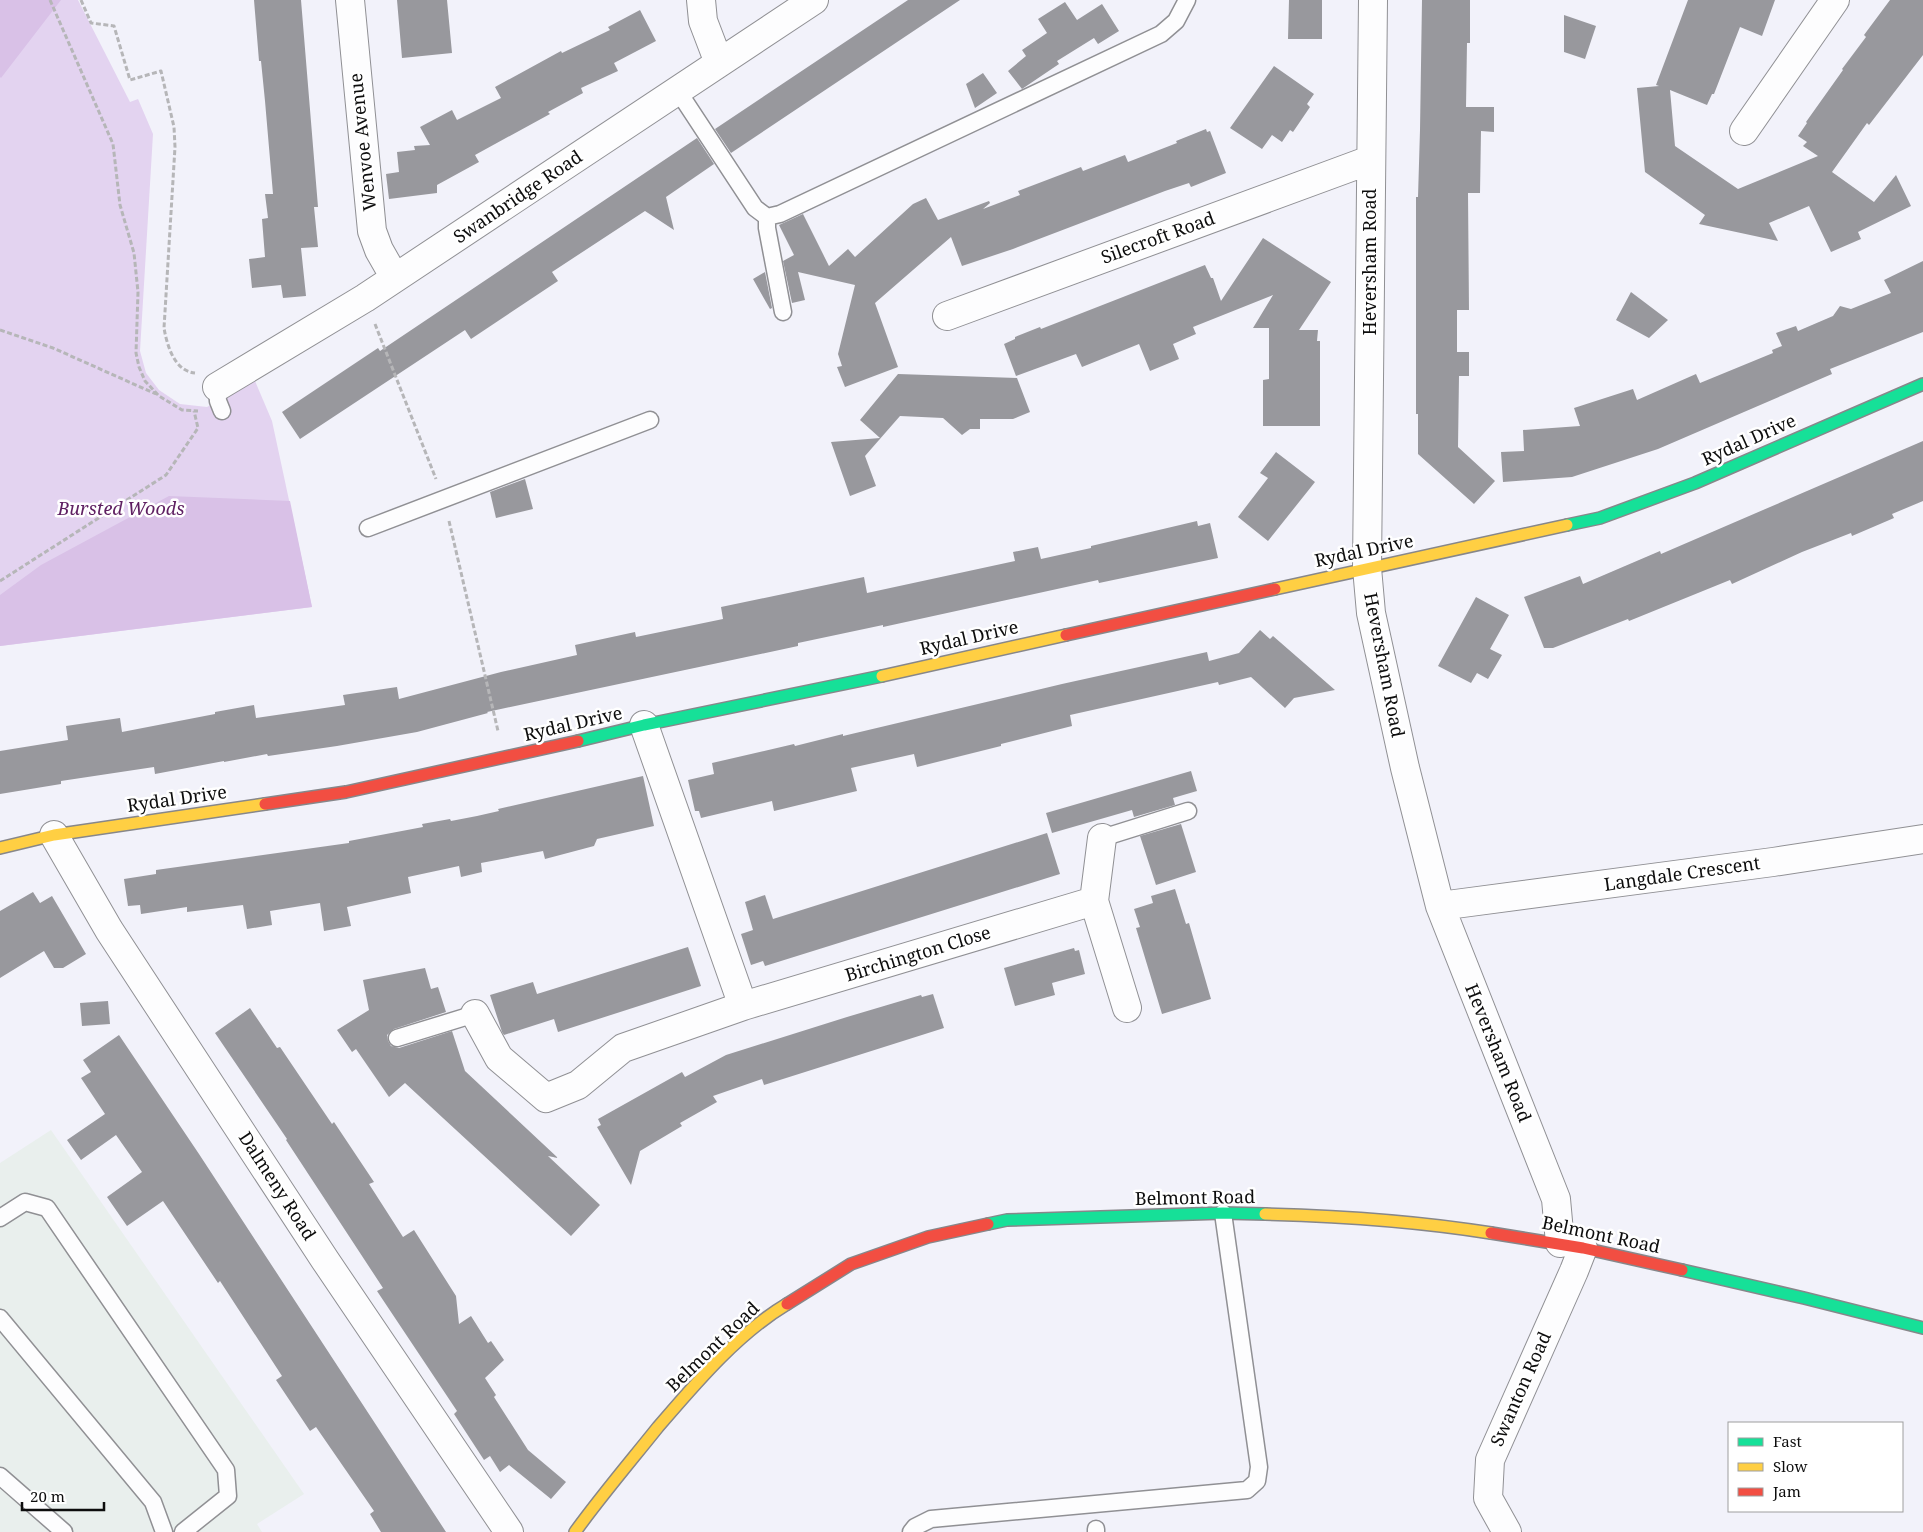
<svg xmlns="http://www.w3.org/2000/svg" width="1923" height="1532" font-family="'Noto Serif',serif">
<style>
.industrial{fill:#e9efed}
.green{fill:#e3d3f0}
.forest{fill:#d9c1e7}
.building{fill:#98989d}
.lines{fill:none;stroke-linecap:round;stroke-linejoin:round}
.lane-casing{stroke:#909094;stroke-width:19}
.street-casing{stroke:#909094;stroke-width:30}
.fast-casing{stroke:#87878a;stroke-width:14}
.slow-casing{stroke:#87878a;stroke-width:14}
.jam-casing{stroke:#87878a;stroke-width:14}
.path{stroke:#b6b6b8;stroke-width:3;stroke-dasharray:5 2.5;stroke-linecap:butt}
.lane{stroke:#fdfdfe;stroke-width:16}
.street{stroke:#fdfdfe;stroke-width:28}
.fast{stroke:#16e098;stroke-width:11}
.slow{stroke:#ffcf43;stroke-width:11}
.jam{stroke:#f24e42;stroke-width:11}
.labels{text-anchor:middle;stroke-width:5;stroke-linejoin:round;paint-order:stroke}
.street-label{font-size:18px;fill:#0d0d0d;stroke:#fff}
.park-label{font-size:18px;font-style:italic;fill:#5f2062;stroke:#fff}
</style>
<rect width="100%" height="100%" fill="#f2f2fa"/>
<!-- industrial -->
<path class="industrial" d="M 51,1130 L 304,1494 L 257,1524 L 262,1532 L 0,1532 L 0,1163 Z"/>
<!-- green -->
<path class="green" d="M 0,0 L 78,0 L 130,102 L 138,99 L 153,134 L 140,351 L 146,373 L 159,390 L 180,404 L 207,407 L 255,381 L 272,421 L 312,607 L 0,646 Z"/>
<!-- forest -->
<path class="forest" d="M 0,0 L 61,0 L 1,78 L 0,77 Z
M 169,496 L 290,501 L 312,607 L 0,646 L 0,595 L 41,565 Z"/>
<!-- building -->
<path class="building" d="M 254,0 L 301,0 L 318,207 L 314,207 L 318,247 L 301,248 L 306,296 L 283,298 L 281,285 L 252,288 L 249,259 L 265,257 L 262,219 L 268,218 L 265,194 L 273,194 L 265,101 L 261,61 L 259,61 Z
M 397,0 L 447,0 L 452,53 L 402,58 Z
M 908,0 L 960,0 L 731,153 L 715,129 Z
M 1289,0 L 1322,0 L 1322,39 L 1288,39 Z
M 1422,0 L 1470,0 L 1470,43 L 1467,43 L 1466,107 L 1494,107 L 1494,132 L 1481,131 L 1480,193 L 1468,193 L 1469,310 L 1457,310 L 1457,352 L 1469,352 L 1469,376 L 1459,376 L 1458,447 L 1495,481 L 1474,504 L 1418,454 L 1418,414 L 1416,414 L 1416,197 L 1418,197 L 1420,130 Z
M 1688,0 L 1775,0 L 1762,36 L 1740,27 L 1714,94 L 1712,94 L 1707,105 L 1670,90 L 1675,146 L 1738,189 L 1818,156 L 1803,146 L 1807,142 L 1798,136 L 1807,123 L 1806,122 L 1843,70 L 1842,69 L 1866,37 L 1864,35 L 1890,0 L 1923,0 L 1923,55 L 1869,125 L 1867,123 L 1832,172 L 1874,202 L 1896,175 L 1911,206 L 1858,232 L 1861,239 L 1831,252 L 1809,206 L 1769,223 L 1778,241 L 1699,224 L 1705,215 L 1645,172 L 1637,88 L 1659,86 L 1656,85 Z
M 1065,2 L 1077,20 L 1102,4 L 1119,31 L 1098,44 L 1094,38 L 1057,61 L 1059,64 L 1022,89 L 1008,71 L 1026,56 L 1022,50 L 1047,33 L 1038,19 Z
M 640,10 L 656,41 L 614,63 L 618,71 L 581,88 L 583,93 L 548,112 L 550,114 L 475,155 L 479,162 L 437,185 L 437,193 L 389,199 L 386,174 L 399,172 L 397,152 L 415,150 L 414,146 L 430,145 L 420,127 L 452,110 L 457,120 L 501,98 L 495,87 L 561,51 L 562,53 L 610,30 L 608,27 Z
M 1564,15 L 1596,26 L 1585,59 L 1564,52 Z
M 1274,66 L 1314,94 L 1307,104 L 1310,107 L 1293,132 L 1290,130 L 1282,142 L 1272,135 L 1262,149 L 1230,128 Z
M 983,73 L 997,93 L 975,108 L 966,84 Z
M 1206,129 L 1207,132 L 1210,131 L 1226,173 L 1191,187 L 1189,183 L 1165,191 L 1013,249 L 962,266 L 951,237 L 875,303 L 898,367 L 845,387 L 837,367 L 842,366 L 838,354 L 855,285 L 798,272 L 805,300 L 792,303 L 783,261 L 794,255 L 779,225 L 803,214 L 829,266 L 848,249 L 855,257 L 913,204 L 926,198 L 938,220 L 989,201 L 990,203 L 983,209 L 1020,195 L 1018,191 L 1081,167 L 1083,171 L 1125,155 L 1128,162 L 1177,143 L 1176,141 Z
M 697,138 L 714,164 L 666,197 L 674,230 L 645,211 L 552,272 L 558,281 L 471,339 L 465,330 L 300,439 L 282,412 L 378,348 L 380,351 Z
M 1263,238 L 1331,282 L 1299,330 L 1318,330 L 1317,341 L 1320,341 L 1320,426 L 1263,426 L 1263,380 L 1269,379 L 1269,328 L 1253,328 L 1273,295 L 1193,327 L 1196,334 L 1173,344 L 1179,359 L 1150,371 L 1139,344 L 1082,367 L 1076,354 L 1016,376 L 1004,344 L 1015,339 L 1015,337 L 1040,327 L 1041,329 L 1205,265 L 1211,278 L 1213,278 L 1221,301 Z
M 1923,261 L 1923,332 L 1830,369 L 1832,374 L 1658,449 L 1572,477 L 1503,482 L 1501,452 L 1524,451 L 1523,430 L 1580,426 L 1574,408 L 1633,389 L 1637,400 L 1696,374 L 1700,383 L 1773,353 L 1772,350 L 1782,346 L 1776,333 L 1796,326 L 1798,331 L 1833,316 L 1840,306 L 1851,309 L 1891,293 L 1884,280 Z
M 765,272 L 772,308 L 770,309 L 753,279 Z
M 1631,292 L 1668,320 L 1649,338 L 1616,320 Z
M 898,374 L 1017,378 L 1030,412 L 1013,419 L 980,419 L 980,429 L 970,429 L 962,435 L 943,418 L 900,416 L 865,456 L 876,486 L 850,496 L 831,442 L 880,438 L 860,420 Z
M 1923,441 L 1923,501 L 1892,514 L 1894,518 L 1852,536 L 1851,533 L 1802,552 L 1732,584 L 1730,580 L 1629,621 L 1628,619 L 1553,648 L 1544,648 L 1524,597 L 1580,576 L 1583,584 L 1660,551 L 1661,554 Z
M 1276,452 L 1315,482 L 1268,541 L 1238,517 L 1268,478 L 1260,473 Z
M 525,479 L 533,509 L 496,518 L 490,492 Z
M 1197,521 L 1198,526 L 1210,523 L 1218,558 L 1099,583 L 1098,580 L 883,627 L 883,625 L 798,643 L 798,646 L 487,712 L 488,713 L 417,732 L 337,746 L 268,756 L 267,754 L 224,762 L 224,761 L 155,774 L 154,767 L 61,781 L 61,784 L 0,794 L 0,751 L 68,740 L 66,726 L 120,718 L 122,732 L 215,714 L 215,712 L 254,705 L 256,718 L 345,705 L 343,695 L 397,687 L 399,699 L 501,672 L 577,655 L 575,645 L 635,632 L 636,637 L 723,619 L 721,607 L 864,577 L 867,593 L 1015,561 L 1013,552 L 1038,547 L 1041,559 L 1091,548 L 1091,546 Z
M 1476,597 L 1509,615 L 1490,649 L 1502,655 L 1488,679 L 1477,673 L 1471,683 L 1438,666 Z
M 1260,630 L 1270,639 L 1273,636 L 1335,690 L 1294,698 L 1285,708 L 1251,677 L 1219,685 L 1218,682 L 1070,715 L 1072,726 L 1001,744 L 1001,746 L 917,767 L 914,754 L 851,768 L 857,791 L 774,811 L 772,801 L 701,818 L 699,811 L 695,811 L 688,780 L 714,774 L 712,763 L 794,744 L 795,746 L 843,734 L 843,736 L 1062,684 L 1207,652 L 1209,661 L 1239,653 Z
M 1191,771 L 1197,791 L 1173,798 L 1175,805 L 1134,817 L 1132,810 L 1052,833 L 1046,813 Z
M 643,776 L 654,826 L 597,839 L 594,846 L 545,859 L 543,851 L 481,863 L 482,872 L 461,877 L 459,866 L 408,877 L 411,893 L 347,907 L 351,926 L 324,931 L 320,903 L 270,911 L 272,925 L 247,929 L 243,905 L 187,912 L 187,907 L 141,914 L 140,905 L 128,906 L 124,879 L 156,874 L 156,870 L 349,843 L 349,841 L 423,827 L 422,824 L 450,819 L 451,821 L 477,816 L 499,811 L 498,809 Z
M 1181,824 L 1196,872 L 1156,885 L 1140,836 Z
M 1047,833 L 1060,874 L 765,966 L 763,961 L 751,965 L 741,934 L 753,930 L 745,902 L 765,895 L 773,919 Z
M 1175,889 L 1186,924 L 1189,923 L 1211,999 L 1162,1014 L 1136,928 L 1140,927 L 1134,909 L 1153,903 L 1151,896 Z
M 33,892 L 40,903 L 52,896 L 86,954 L 63,968 L 54,968 L 44,951 L 0,978 L 0,911 Z
M 688,947 L 701,986 L 558,1032 L 554,1019 L 504,1035 L 502,1032 L 490,995 L 533,982 L 537,994 Z
M 1074,948 L 1075,951 L 1079,950 L 1085,974 L 1052,983 L 1055,995 L 1015,1006 L 1004,968 Z
M 425,968 L 431,989 L 438,987 L 446,1012 L 394,1029 L 387,1035 L 388,1041 L 391,1046 L 399,1048 L 452,1031 L 465,1071 L 558,1158 L 548,1156 L 600,1205 L 571,1236 L 405,1083 L 389,1097 L 356,1049 L 352,1052 L 337,1030 L 369,1010 L 363,980 Z
M 933,994 L 944,1028 L 764,1085 L 762,1079 L 713,1096 L 717,1102 L 680,1123 L 682,1126 L 640,1151 L 631,1185 L 597,1127 L 601,1125 L 598,1119 L 682,1072 L 685,1077 L 726,1055 L 847,1017 L 921,995 L 922,997 Z
M 108,1001 L 110,1024 L 82,1026 L 80,1003 Z
M 250,1008 L 277,1048 L 280,1047 L 332,1124 L 334,1122 L 374,1182 L 369,1184 L 403,1237 L 414,1230 L 456,1296 L 459,1324 L 471,1316 L 488,1343 L 491,1341 L 504,1360 L 485,1378 L 496,1395 L 494,1397 L 528,1450 L 566,1482 L 551,1499 L 509,1465 L 500,1472 L 490,1456 L 484,1460 L 454,1414 L 457,1411 L 377,1291 L 383,1288 L 286,1140 L 287,1139 L 215,1033 Z
M 119,1035 L 199,1154 L 446,1532 L 381,1532 L 370,1514 L 374,1511 L 316,1427 L 310,1431 L 276,1380 L 282,1376 L 220,1281 L 218,1283 L 163,1201 L 127,1226 L 107,1197 L 142,1172 L 116,1135 L 81,1160 L 67,1140 L 105,1114 L 81,1078 L 91,1072 L 83,1060 Z"/>
<g class="lines">
<defs>
<path id="lane" d="M 678,91 L 755,208 L 767,217 L 780,214 L 1161,34 L 1176,21 L 1187,0
M 767,217 L 767,228 L 783,312
M 217,387 L 218,401 L 222,411
M 368,528 L 650,420
M 1102,838 L 1188,811
M 397,1038 L 475,1014
M 0,1218 L 25,1202 L 47,1208 L 226,1470 L 228,1496 L 183,1532
M 0,1318 L 153,1502 L 164,1532
M 0,1476 L 64,1532
M 1096,1529 L 1096,1532
M 911,1532 L 915,1527 L 931,1519 L 1247,1490 L 1257,1481 L 1259,1467 L 1223,1213"/>
<path id="street" d="M 350,0 L 372,231 L 379,250 L 395,278
M 701,0 L 703,21 L 719,63
M 1373,0 L 1367,568 L 1371,613 L 1405,768 L 1440,906 L 1556,1199 L 1560,1243
M 1744,131 L 1835,0
M 947,316 L 1370,160
M 217,387 L 365,298 L 814,0
M 644,725 L 743,1006
M 54,835 L 109,930 L 325,1260 L 509,1532
M 1094,901 L 1127,1008
M 1440,906 L 1773,862 L 1923,839
M 475,1014 L 499,1058 L 546,1098 L 578,1085 L 623,1048 L 743,1006 L 1094,901 L 1102,838
M 1507,1532 L 1488,1498 L 1490,1460 L 1574,1271 L 1583,1248"/>
<path id="fast" d="M 1567,525 L 1600,518 L 1695,483 L 1923,384
M 578,741 L 644,725 L 882,676
M 988,1224 L 1007,1220 L 1223,1213 L 1265,1214
M 1682,1270 L 1804,1298 L 1923,1328"/>
<path id="slow" d="M 1275,589 L 1567,525
M 882,676 L 1066,635
M 0,848 L 54,835 L 265,804
M 1265,1214 C 1341,1216 1417,1221 1491,1233
M 575,1532 C 601,1496 630,1462 658,1427 C 696,1383 737,1334 787,1304"/>
<path id="jam" d="M 1066,635 L 1275,589
M 265,804 L 346,792 L 578,741
M 1491,1233 L 1583,1248 L 1682,1270
M 787,1304 L 851,1264 L 928,1237 L 988,1224"/>
</defs>
<!-- lane casing -->
<use href="#lane" class="lane-casing"/>
<!-- street casing -->
<use href="#street" class="street-casing"/>
<!-- fast casing -->
<use href="#fast" class="fast-casing"/>
<!-- slow casing -->
<use href="#slow" class="slow-casing"/>
<!-- jam casing -->
<use href="#jam" class="jam-casing"/>
<!-- path -->
<path class="path" d="M 50,0 L 113,144 L 120,205 L 134,253 L 138,292 L 136,353 L 139,367 L 145,381 L 159,396 L 182,410 L 198,411
M 81,0 L 91,23 L 114,26 L 130,80 L 161,71 L 174,127 L 175,147 L 164,328 C 167,345 174,371 195,373
M 375,324 L 436,479
M 0,330 L 53,348 L 156,394
M 449,521 L 498,731
M 0,581 L 166,475 L 198,428 L 194,411"/>
<!-- lane -->
<use href="#lane" class="lane"/>
<!-- street -->
<use href="#street" class="street"/>
<!-- fast -->
<use href="#fast" class="fast"/>
<!-- slow -->
<use href="#slow" class="slow"/>
<!-- jam -->
<use href="#jam" class="jam"/>
</g>
<g class="labels">
<!-- street labels -->
<g class="street-label">
<text transform="translate(363 142) rotate(-96)" y="6">Wenvoe Avenue</text>
<text transform="translate(518 197) rotate(-34)" y="6">Swanbridge Road</text>
<text transform="translate(1158 238) rotate(-20)" y="6">Silecroft Road</text>
<text transform="translate(1370 262) rotate(-90)" y="6">Heversham Road</text>
<text transform="translate(1749 440) rotate(-24)" y="6">Rydal Drive</text>
<text transform="translate(1364 551) rotate(-12)" y="6">Rydal Drive</text>
<text transform="translate(969 638) rotate(-13)" y="6">Rydal Drive</text>
<text transform="translate(1384 665) rotate(79)" y="6">Heversham Road</text>
<text transform="translate(573 724) rotate(-13)" y="6">Rydal Drive</text>
<text transform="translate(177 799) rotate(-8)" y="6">Rydal Drive</text>
<text transform="translate(1682 874) rotate(-8)" y="6">Langdale Crescent</text>
<text transform="translate(918 954) rotate(-17)" y="6">Birchington Close</text>
<text transform="translate(1498 1053) rotate(68)" y="6">Heversham Road</text>
<text transform="translate(277 1186) rotate(57)" y="6">Dalmeny Road</text>
<text transform="translate(1195 1198) rotate(-1)" y="6">Belmont Road</text>
<text transform="translate(1601 1235) rotate(12)" y="6">Belmont Road</text>
<text transform="translate(713 1347) rotate(-44)" y="6">Belmont Road</text>
<text transform="translate(1521 1389) rotate(-66)" y="6">Swanton Road</text>
</g>
<!-- park labels -->
<g class="park-label">
<text x="121" y="515">Bursted Woods</text>
</g>
</g>
<!-- legend -->
<rect x="1728" y="1422" width="175" height="90" fill="#ffffff" stroke="#9e9e9e"/>
<rect x="1738" y="1438" width="25" height="8" fill="#16e098" stroke="#9e9e9e"/>
<text x="1773" y="1447" font-size="15" fill="#0d0d0d">Fast</text>
<rect x="1738" y="1463" width="25" height="8" fill="#ffcf43" stroke="#9e9e9e"/>
<text x="1773" y="1472" font-size="15" fill="#0d0d0d">Slow</text>
<rect x="1738" y="1488" width="25" height="8" fill="#f24e42" stroke="#9e9e9e"/>
<text x="1773" y="1497" font-size="15" fill="#0d0d0d">Jam</text>
<!-- scale -->
<path d="M22 1502v8h82v-8" fill="none" stroke="#0d0d0d" stroke-width="2.5"/>
<text x="30" y="1502" font-size="15" fill="#0d0d0d" stroke="#ffffff" stroke-width="4" paint-order="stroke">20 m</text>
</svg>
